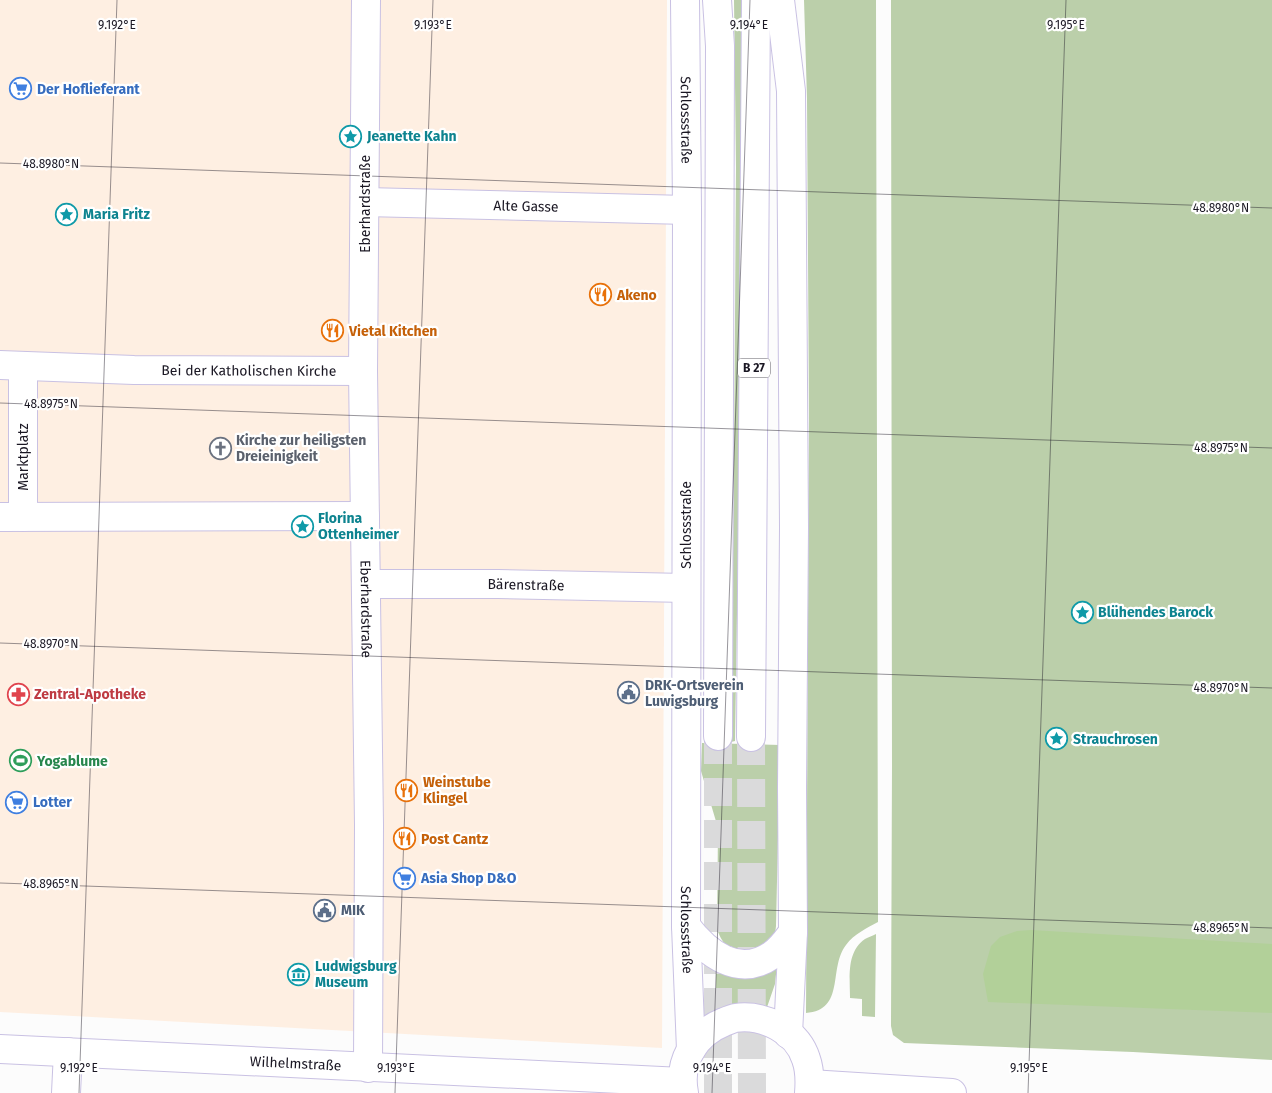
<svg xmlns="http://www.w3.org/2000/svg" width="1272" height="1093" font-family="'Fira Sans',sans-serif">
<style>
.commercial{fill:#feefe2}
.green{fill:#bbcfaa}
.forest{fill:#b2d099}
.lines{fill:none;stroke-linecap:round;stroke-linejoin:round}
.major-tunnel{stroke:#dadadb;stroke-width:28;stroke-dasharray:28 14;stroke-linecap:butt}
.minor-casing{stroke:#c9c1e3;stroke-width:30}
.major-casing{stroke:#c9c1e3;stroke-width:30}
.minor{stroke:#fff;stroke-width:28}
.major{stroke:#fff;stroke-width:28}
.ticks{fill:none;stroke:#1a1723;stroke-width:1;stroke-opacity:0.45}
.labels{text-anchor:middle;stroke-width:4.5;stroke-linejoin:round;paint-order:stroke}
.shield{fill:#fff;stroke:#5f5d65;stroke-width:1}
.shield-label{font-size:12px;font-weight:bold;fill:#1a1723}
.shop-label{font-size:14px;font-weight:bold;fill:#366cbe;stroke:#fff;text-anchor:start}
.street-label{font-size:14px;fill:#1a1723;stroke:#fff}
.culture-label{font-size:14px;font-weight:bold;fill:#0d838f;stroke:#fff;text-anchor:start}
.food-label{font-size:14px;font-weight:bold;fill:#c56008;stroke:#fff;text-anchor:start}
.worship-label{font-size:14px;font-weight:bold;fill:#5b616d;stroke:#fff;text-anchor:start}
.service-label{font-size:14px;font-weight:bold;fill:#4e5e75;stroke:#fff;text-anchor:start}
.health-label{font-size:14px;font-weight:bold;fill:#be3a42;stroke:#fff;text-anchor:start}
.leisure-label{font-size:14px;font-weight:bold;fill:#27864d;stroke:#fff;text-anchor:start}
.ticks-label{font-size:12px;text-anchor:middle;fill:#1a1723;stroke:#fff;stroke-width:4.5;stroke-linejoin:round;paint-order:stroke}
</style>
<rect width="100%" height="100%" fill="#fcfcfc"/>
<!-- commercial -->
<path class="commercial" d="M 0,0 L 667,0 L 662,1048 L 0,1012 Z"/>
<!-- green -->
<path class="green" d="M 734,0 L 741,0 L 742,293 L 735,741 L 731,742 L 734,469 L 736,168 Z
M 804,0 L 876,0 L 878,922 C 867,928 854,934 846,945 C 828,968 846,1010 806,1013 L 809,418 L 807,99 Z
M 891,0 L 1272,0 L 1272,1060 L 1133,1052 L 904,1043 L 893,1035 L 891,1026 L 892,765 Z
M 702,743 L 780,745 L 776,926 L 775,934 L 759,951 C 736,953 725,952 717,929 L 718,828 L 701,771 Z
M 876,934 L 875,1017 L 862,1016 L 862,999 L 850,998 C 850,978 846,952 865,939 C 868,937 873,936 876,934 Z
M 777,965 L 775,984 L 765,1013 L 720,1011 L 716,993 L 716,968 Z"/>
<!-- forest -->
<path class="forest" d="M 1031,930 L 1272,944 L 1272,1013 L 988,1002 L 983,974 L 991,946 L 1000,937 L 1017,931 Z"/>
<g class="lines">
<!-- major-tunnel -->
<path class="major-tunnel" d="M 718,736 L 718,1093
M 751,737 L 752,1093"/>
<defs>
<g id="minor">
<path id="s1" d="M 366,0 L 363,371 L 369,825 L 368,1068"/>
<path id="s2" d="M 365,202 L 687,210"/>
<path id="s3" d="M 0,365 L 134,370 L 363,371"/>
<path d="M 0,517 L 365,516"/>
<path d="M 23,517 L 23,366"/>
<path id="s4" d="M 367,584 L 498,584 L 686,588"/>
<path id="s5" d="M 0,1049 L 682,1082"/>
<path d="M 66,1093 L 68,1052"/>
</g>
<g id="major">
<path id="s6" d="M 685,0 L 687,210 L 686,926 L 691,1050"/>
<path d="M 717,0 L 720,46 L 718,736"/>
<path d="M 780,0 L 791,91 L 794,527 L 792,788 L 793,932 L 788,1034"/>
<path d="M 751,737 L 756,0"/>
<path d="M 686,926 C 707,954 739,978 772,955 C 781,949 787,940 793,932"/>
<path d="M 810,1084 L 952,1093"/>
<path d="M 684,1093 C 678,1062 694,1034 724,1022 C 727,1021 731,1019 735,1018 C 763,1014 797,1030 806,1059 C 810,1070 810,1081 809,1093"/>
</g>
</defs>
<!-- minor casing -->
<use href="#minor" class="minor-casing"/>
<!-- major casing -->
<use href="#major" class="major-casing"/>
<!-- minor -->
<use href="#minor" class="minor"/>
<!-- major -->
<use href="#major" class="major"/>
</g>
<!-- ticks -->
<path class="ticks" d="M 0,163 L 1272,208M 0,403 L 1272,448M 0,643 L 1272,688M 0,883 L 1272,928M 79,1093 L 117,0M 395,1093 L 433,0M 712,1093 L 750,0M 1028,1093 L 1066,0"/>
<!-- icons -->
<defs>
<symbol id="supermarket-ring" viewBox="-11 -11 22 22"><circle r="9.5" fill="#fff" stroke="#3f7fe0" stroke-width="1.5"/><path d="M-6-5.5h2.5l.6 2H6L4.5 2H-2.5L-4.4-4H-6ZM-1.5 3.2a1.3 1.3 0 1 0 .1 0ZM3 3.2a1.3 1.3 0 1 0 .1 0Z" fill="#3f7fe0"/></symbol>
<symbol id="sight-ring" viewBox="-11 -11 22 22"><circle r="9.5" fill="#fff" stroke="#0f9aa8" stroke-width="1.5"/><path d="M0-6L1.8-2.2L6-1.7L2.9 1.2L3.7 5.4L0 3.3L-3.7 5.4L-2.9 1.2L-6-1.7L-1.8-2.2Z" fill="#0f9aa8"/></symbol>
<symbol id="restaurant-ring" viewBox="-11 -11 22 22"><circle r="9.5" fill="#fff" stroke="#e8710a" stroke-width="1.5"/><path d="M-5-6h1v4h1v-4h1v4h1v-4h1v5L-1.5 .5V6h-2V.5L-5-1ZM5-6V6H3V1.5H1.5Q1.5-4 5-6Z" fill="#e8710a"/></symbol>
<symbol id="church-ring" viewBox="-11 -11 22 22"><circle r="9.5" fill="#fff" stroke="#6b7280" stroke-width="1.5"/><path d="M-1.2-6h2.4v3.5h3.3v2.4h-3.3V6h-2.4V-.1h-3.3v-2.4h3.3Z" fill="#6b7280"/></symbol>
<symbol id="civic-ring" viewBox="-11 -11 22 22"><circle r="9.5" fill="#fff" stroke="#5c6f8a" stroke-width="1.5"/><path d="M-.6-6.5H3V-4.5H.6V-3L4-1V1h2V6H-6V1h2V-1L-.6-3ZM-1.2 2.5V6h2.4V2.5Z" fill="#5c6f8a"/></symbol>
<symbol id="pharmacy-ring" viewBox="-11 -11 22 22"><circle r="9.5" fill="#fff" stroke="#e0444e" stroke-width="1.5"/><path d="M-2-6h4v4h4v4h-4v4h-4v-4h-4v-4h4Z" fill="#e0444e"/></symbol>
<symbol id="stadium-ring" viewBox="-11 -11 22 22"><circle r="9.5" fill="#fff" stroke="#2e9e5b" stroke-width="1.5"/><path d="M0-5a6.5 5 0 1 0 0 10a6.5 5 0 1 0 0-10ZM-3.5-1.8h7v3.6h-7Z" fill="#2e9e5b"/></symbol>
<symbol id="museum-ring" viewBox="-11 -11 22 22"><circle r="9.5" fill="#fff" stroke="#0f9aa8" stroke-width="1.5"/><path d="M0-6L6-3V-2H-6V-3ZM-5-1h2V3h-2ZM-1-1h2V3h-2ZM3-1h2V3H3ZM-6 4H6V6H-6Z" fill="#0f9aa8"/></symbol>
</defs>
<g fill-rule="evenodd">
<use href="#supermarket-ring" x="8" y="76" width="25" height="25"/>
<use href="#sight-ring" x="338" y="124" width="25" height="25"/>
<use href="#sight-ring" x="54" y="202" width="25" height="25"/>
<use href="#restaurant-ring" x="588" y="282" width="25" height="25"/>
<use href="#restaurant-ring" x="320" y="318" width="25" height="25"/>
<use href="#church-ring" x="208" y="436" width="25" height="25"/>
<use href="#sight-ring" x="290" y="514" width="25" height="25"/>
<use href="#sight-ring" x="1070" y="600" width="25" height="25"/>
<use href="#civic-ring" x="616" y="680" width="25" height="25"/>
<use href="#pharmacy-ring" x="6" y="682" width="25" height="25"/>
<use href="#sight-ring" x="1044" y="726" width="25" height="25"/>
<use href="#stadium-ring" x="8" y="748" width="25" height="25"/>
<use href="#restaurant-ring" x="394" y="778" width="25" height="25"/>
<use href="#supermarket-ring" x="4" y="790" width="25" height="25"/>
<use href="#restaurant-ring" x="392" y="826" width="25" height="25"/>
<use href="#supermarket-ring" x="392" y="866" width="25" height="25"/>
<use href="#civic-ring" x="312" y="898" width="25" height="25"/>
<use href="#museum-ring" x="286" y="962" width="25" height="25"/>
</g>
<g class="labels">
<!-- shield labels -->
<rect class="shield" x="738" y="358.5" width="32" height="19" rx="4"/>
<g class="shield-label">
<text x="754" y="372">B 27</text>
</g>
<!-- shop labels -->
<g class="shop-label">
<text x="37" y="94">Der Hoflieferant</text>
<text x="33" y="807">Lotter</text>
<text x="421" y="883">Asia Shop D&amp;O</text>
</g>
<!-- street labels -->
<g class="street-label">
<text dy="5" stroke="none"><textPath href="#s6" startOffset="120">Schlossstraße</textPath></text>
<text transform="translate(365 204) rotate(-90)" y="5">Eberhardstraße</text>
<text dy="5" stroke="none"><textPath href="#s2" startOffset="161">Alte Gasse</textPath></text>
<text dy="5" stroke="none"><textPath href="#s3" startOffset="249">Bei der Katholischen Kirche</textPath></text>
<text transform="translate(23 457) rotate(-90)" y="5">Marktplatz</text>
<text transform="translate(686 525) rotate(-90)" y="5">Schlossstraße</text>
<text dy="5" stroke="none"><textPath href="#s4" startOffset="159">Bärenstraße</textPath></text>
<text dy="5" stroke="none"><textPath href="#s1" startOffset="609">Eberhardstraße</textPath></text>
<text dy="5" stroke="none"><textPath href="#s6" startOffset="930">Schlossstraße</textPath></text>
<text dy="5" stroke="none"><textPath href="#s5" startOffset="296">Wilhelmstraße</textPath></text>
</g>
<!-- culture labels -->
<g class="culture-label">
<text x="367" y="141">Jeanette Kahn</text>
<text x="83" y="219">Maria Fritz</text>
<text x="318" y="523">Florina<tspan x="318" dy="16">Ottenheimer</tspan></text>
<text x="1098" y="617">Blühendes Barock</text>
<text x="1073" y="744">Strauchrosen</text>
<text x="315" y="971">Ludwigsburg<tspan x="315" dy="16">Museum</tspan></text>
</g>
<!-- food labels -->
<g class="food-label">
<text x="617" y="300">Akeno</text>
<text x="349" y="336">Vietal Kitchen</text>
<text x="423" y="787">Weinstube<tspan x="423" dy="16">Klingel</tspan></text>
<text x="421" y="844">Post Cantz</text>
</g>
<!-- worship labels -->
<g class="worship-label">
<text x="236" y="445">Kirche zur heiligsten<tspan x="236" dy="16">Dreieinigkeit</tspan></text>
</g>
<!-- service labels -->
<g class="service-label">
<text x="645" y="690">DRK-Ortsverein<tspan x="645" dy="16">Luwigsburg</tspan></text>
<text x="341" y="915">MIK</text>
</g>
<!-- health labels -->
<g class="health-label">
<text x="34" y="699">Zentral-Apotheke</text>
</g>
<!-- leisure labels -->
<g class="leisure-label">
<text x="37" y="766">Yogablume</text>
</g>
</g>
<g class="ticks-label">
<text x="117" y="29">9.192°E</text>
<text x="433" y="29">9.193°E</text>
<text x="749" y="29">9.194°E</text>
<text x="1066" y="29">9.195°E</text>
<text x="51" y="168">48.8980°N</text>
<text x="1221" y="212">48.8980°N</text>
<text x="51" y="408">48.8975°N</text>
<text x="1221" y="452">48.8975°N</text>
<text x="51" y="648">48.8970°N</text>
<text x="1221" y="692">48.8970°N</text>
<text x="51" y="888">48.8965°N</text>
<text x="1221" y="932">48.8965°N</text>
<text x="79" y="1072">9.192°E</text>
<text x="396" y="1072">9.193°E</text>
<text x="712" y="1072">9.194°E</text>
<text x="1029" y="1072">9.195°E</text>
</g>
</svg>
